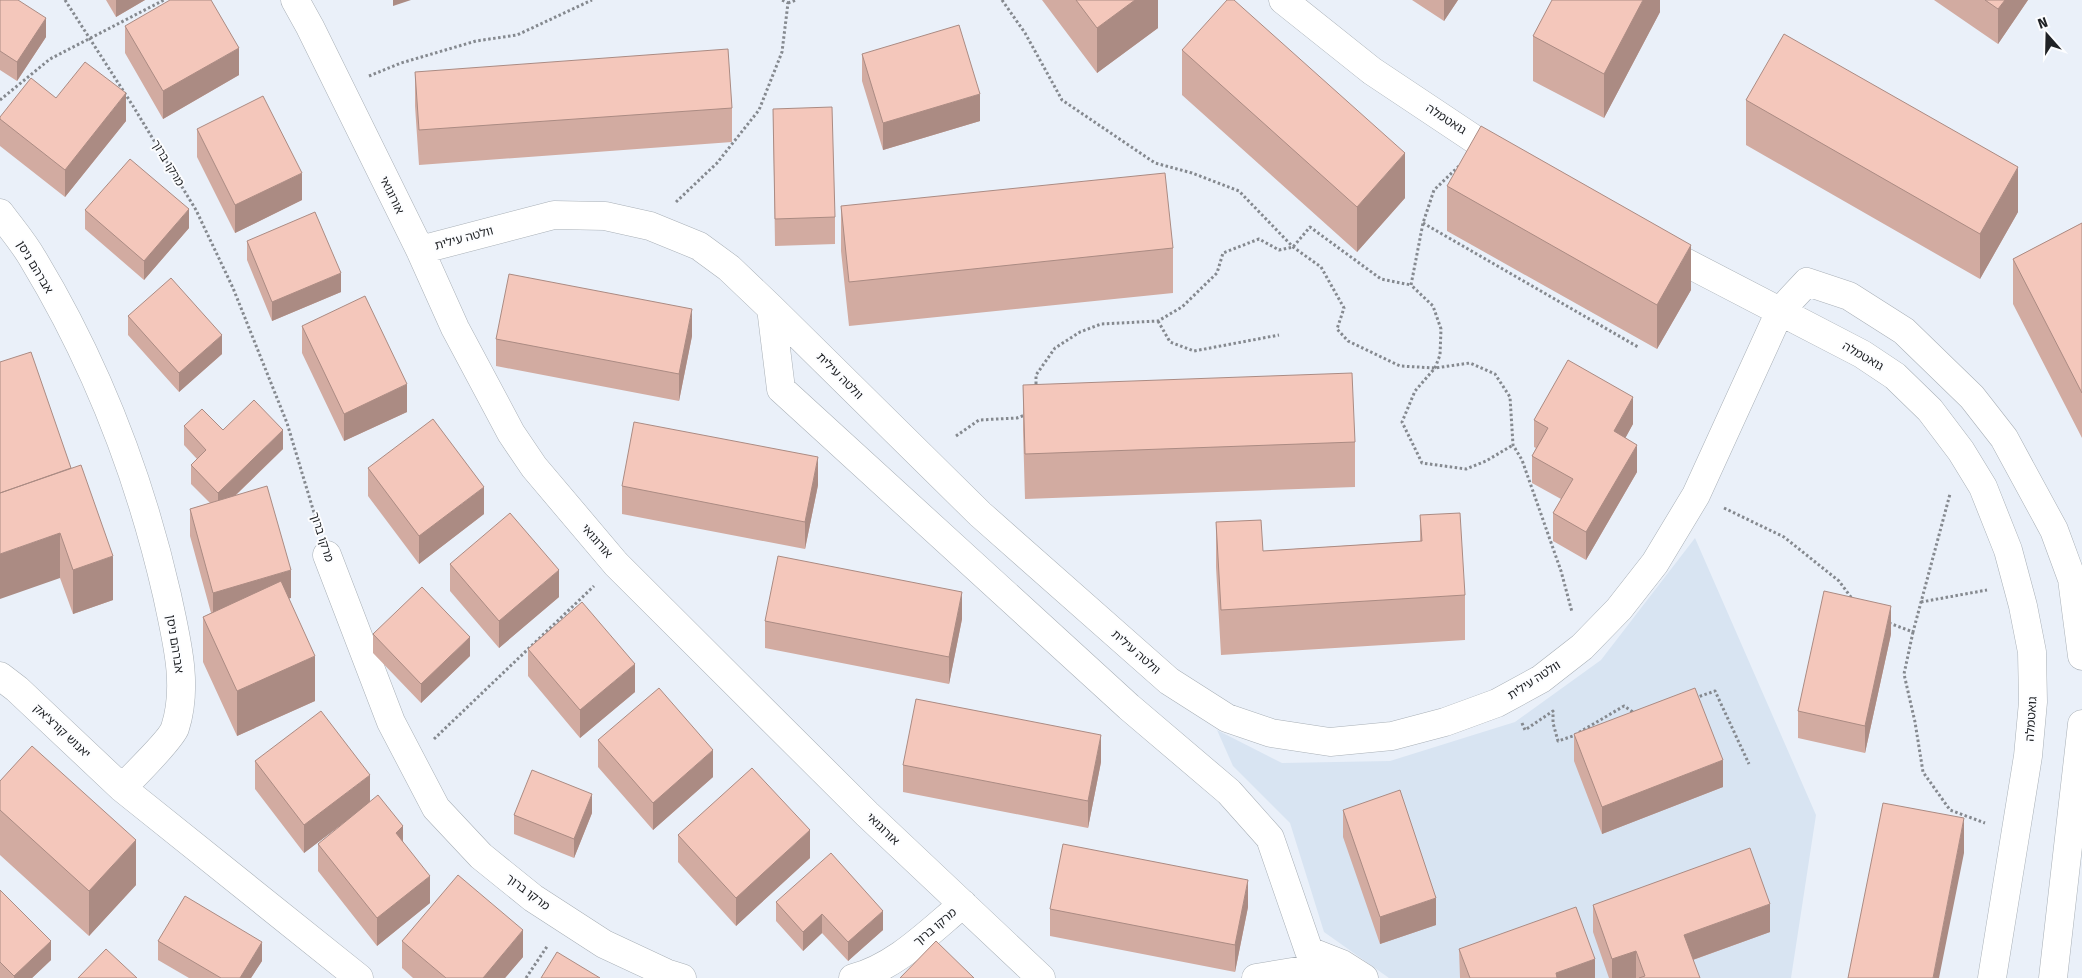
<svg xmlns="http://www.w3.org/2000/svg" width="2082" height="978" font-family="'Fira Sans','Noto Sans Hebrew',sans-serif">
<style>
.built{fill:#d8e4f2}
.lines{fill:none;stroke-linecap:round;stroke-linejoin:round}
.minor-casing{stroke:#a9b0b7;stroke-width:29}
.path{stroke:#85898f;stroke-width:3;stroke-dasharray:2.5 2.5;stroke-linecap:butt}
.minor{stroke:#fff;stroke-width:28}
.wall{fill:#d2aba1}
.shaded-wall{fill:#ab8b83}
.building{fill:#f4c7bb;stroke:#ab8b83}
.labels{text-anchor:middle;stroke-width:4;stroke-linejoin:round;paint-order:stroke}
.street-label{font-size:12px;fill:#212326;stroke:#fcfdff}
</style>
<rect width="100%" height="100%" fill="#eaf0f9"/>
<!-- built -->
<path class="built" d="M 1695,538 L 1816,815 L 1791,978 L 1389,978 L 1324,932 L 1290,823 L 1233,766 L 1217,730 L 1282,763 L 1390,761 L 1515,722 L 1601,660 Z"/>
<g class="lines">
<defs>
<path id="minor" d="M 295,0 L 310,27 L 420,250 L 455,328 L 511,433 L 534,467 L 616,564 L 867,814 L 1041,978
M 1283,0 L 1372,71 L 1504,159
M 0,213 C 11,228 24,243 33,259 C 96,363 140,477 167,595 C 176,638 189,685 175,728 C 172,738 132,778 122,788
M 1658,248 L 1862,354 L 1895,376 L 1930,410 L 1961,451 L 1983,487 L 2008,550 L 2023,606 L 2032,652 L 2033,702 L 2028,756 L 1992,978
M 420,250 L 554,215 L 605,216 L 650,226 L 699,246 L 729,268 L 771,308 L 980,514 L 1169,681 L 1227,718 L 1271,733 L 1330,742 L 1392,736 L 1445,722 L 1497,703 L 1541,679 L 1582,647 L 1619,609 L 1655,563 L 1696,495 L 1780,311 L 1807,282 L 1849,296 L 1904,331 L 1972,397 L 2004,438 L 2054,530 L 2072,579 L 2082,656
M 771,308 L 781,389 L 1129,707 L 1229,792 L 1270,838 L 1309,951 L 1342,964 L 1364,978
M 327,555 L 391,722 L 436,808 L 481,856 L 533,898 L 604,944 L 666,973 L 682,978
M 0,676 L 17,689 L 122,788 L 359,978
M 853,978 C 896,967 930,931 963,904
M 1256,978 L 1341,964
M 2053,978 L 2082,724"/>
</defs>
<!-- minor casing -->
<use href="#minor" class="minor-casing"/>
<!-- path -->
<path class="path" d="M 65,0 L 133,106 L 196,210 L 233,288 L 287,423 L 318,526
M 1002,0 L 1025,33 L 1062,100 L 1155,163 L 1192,173 L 1239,191 L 1293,247 L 1321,267 L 1344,308 L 1337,329 L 1348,341 L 1400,366 L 1435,368 L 1470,363 L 1495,374 L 1510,397 L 1513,445 L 1522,460 L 1561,571 L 1572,612
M 788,3 L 796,0
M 369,76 L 401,63 L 476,41 L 517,35 L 592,0
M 0,100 L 50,59 L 164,0
M 1459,166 L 1434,190 L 1423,223 L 1411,285 L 1433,306 L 1441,329 L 1440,355 L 1435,368 L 1415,391 L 1402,422 L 1422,463 L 1466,469 L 1486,461 L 1513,445
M 676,202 L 717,163 L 759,110 L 782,52 L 788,3 L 782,0
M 1423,223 L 1638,347
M 1158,321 L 1170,342 L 1194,351 L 1279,335
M 1036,389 L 1036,375 L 1055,348 L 1080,332 L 1101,324 L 1158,321 L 1182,307 L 1217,273 L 1223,253 L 1259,239 L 1279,250 L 1293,247 L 1310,227 L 1381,279 L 1411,285
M 956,436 L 979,420 L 1017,418 L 1025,415
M 1724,508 L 1784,537 L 1839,581 L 1853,600
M 1921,602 L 1987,590
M 1889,623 L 1913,632 L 1950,494
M 1913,632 L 1904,674 L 1915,722 L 1923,772 L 1950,810 L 1985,823
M 1695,698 L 1715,691 L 1749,764
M 1522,723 L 1525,730 L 1553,711 L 1553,723 L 1558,741 L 1573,736 L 1624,706 L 1636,714
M 434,739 L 594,586
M 526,978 L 548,945"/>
<!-- minor -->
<use href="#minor" class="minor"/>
</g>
<!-- wall -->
<path class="wall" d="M 0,0 L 46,37 L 17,81 L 0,70 Z
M 106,0 L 145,0 L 116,17 Z
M 1042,0 L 1158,0 L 1158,28 L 1097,73 Z
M 1412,0 L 1458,0 L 1444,21 Z
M 1660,0 L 1660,12 L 1604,118 L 1533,81 L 1533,36 Z
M 1934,0 L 2028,0 L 1998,44 Z
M 125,26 L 239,75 L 163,119 L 125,53 Z
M 1182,50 L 1405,198 L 1357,252 L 1182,95 Z
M 862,54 L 980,121 L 883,150 L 862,81 Z
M 415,72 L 732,108 L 732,142 L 419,165 L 415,106 Z
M 56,98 L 126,121 L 65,197 L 0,146 L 0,117 Z
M 1746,100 L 2018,212 L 1980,279 L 1746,145 Z
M 773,109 L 835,217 L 835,244 L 775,246 Z
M 197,129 L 302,200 L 235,233 L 197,157 Z
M 1447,186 L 1691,290 L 1657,349 L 1447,231 Z
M 841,206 L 1173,248 L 1173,293 L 849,326 L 841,251 Z
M 85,210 L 189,228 L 144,280 L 85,229 Z
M 2082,223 L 2082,438 L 2013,304 L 2013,259 Z
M 247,241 L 341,292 L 272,321 L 247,260 Z
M 128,316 L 222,354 L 179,392 L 128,335 Z
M 302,326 L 407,412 L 344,441 L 302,353 Z
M 692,336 L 679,401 L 496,366 L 496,339 Z
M 0,362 L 113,600 L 73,614 L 60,578 Z
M 1023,385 L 1355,442 L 1355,487 L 1025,499 L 1023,430 Z
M 1534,420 L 1633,424 L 1625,438 L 1637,472 L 1586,560 L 1553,541 L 1553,513 L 1561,499 L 1532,483 L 1532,456 L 1536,448 L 1534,447 Z
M 184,426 L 283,449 L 235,496 L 291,598 L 289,598 L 315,701 L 237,736 L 203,662 L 203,617 L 211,613 L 190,536 L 190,509 L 210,503 L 191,484 L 191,465 L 197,459 L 184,445 Z
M 368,468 L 484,514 L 419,564 L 368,496 Z
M 818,485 L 805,549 L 622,514 L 622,486 Z
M 1420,515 L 1465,595 L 1465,640 L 1221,655 L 1216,567 L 1216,522 L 1263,551 L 1420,541 Z
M 450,564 L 559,597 L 499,648 L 450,591 Z
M 962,619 L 949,684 L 765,648 L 765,621 Z
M 373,634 L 470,656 L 421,703 L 373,653 Z
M 1891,634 L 1865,753 L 1798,738 L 1798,711 Z
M 528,649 L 635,692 L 580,738 L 528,676 Z
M 1574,734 L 1723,787 L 1602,834 L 1574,761 Z
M 598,740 L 713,777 L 653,830 L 598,767 Z
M 255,761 L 370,802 L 403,842 L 430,903 L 377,946 L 318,871 L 318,844 L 355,814 L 304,853 L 255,789 Z
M 1101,762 L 1088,828 L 903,792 L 903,765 Z
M 0,781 L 136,885 L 89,936 L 0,855 Z
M 1343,810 L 1436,925 L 1380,944 L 1343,837 Z
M 592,813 L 574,858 L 514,834 L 514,815 Z
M 678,835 L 810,858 L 736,926 L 678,862 Z
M 0,890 L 51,960 L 32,978 L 0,978 Z
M 776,902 L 883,930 L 848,961 L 822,933 L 803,951 L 776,921 Z
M 1593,905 L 1770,932 L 1693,960 L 1700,978 L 1609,978 L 1593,932 Z
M 1248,907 L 1235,972 L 1050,936 L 1050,909 Z
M 158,941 L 262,961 L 251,978 L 189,978 L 158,960 Z
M 402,941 L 523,957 L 505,978 L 413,978 L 402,968 Z
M 1459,949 L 1595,978 L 1460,978 Z"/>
<!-- shaded-wall -->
<path class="shaded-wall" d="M 116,0 L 145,0 L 116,17 Z
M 393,0 L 411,0 L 393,6 Z
M 1135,0 L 1158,0 L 1158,28 L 1097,73 L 1097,28 Z
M 1444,0 L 1458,0 L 1444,21 Z
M 1643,0 L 1660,0 L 1660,12 L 1604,118 L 1604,74 Z
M 2005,0 L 2028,0 L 1998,44 L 1998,9 Z
M 46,18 L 46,37 L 17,81 L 17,62 Z
M 239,48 L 239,75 L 163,119 L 163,91 Z
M 126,93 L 126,121 L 65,197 L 65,170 Z
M 980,94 L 980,121 L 883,150 L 883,123 Z
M 1405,153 L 1405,198 L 1357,252 L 1357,207 Z
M 2018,167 L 2018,212 L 1980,279 L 1980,234 Z
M 302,173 L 302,200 L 235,233 L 235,205 Z
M 189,209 L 189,228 L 144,280 L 144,261 Z
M 1691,245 L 1691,290 L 1657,349 L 1657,305 Z
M 341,273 L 341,292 L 272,321 L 272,302 Z
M 692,309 L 692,336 L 679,401 L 679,374 Z
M 222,335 L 222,354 L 179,392 L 179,373 Z
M 407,384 L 407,412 L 344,441 L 344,414 Z
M 1633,397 L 1633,424 L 1614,459 L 1614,431 Z
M 283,430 L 283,449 L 218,512 L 218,493 Z
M 1637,445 L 1637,472 L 1586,560 L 1586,532 Z
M 818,457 L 818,485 L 805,549 L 805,522 Z
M 484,487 L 484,514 L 419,564 L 419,536 Z
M 60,533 L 60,578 L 0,599 L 0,554 Z
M 113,556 L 113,600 L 73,614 L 73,570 Z
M 291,570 L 291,598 L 213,620 L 213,593 Z
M 559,570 L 559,597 L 499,648 L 499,621 Z
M 962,592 L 962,619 L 949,684 L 949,657 Z
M 1891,606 L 1891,634 L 1865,753 L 1865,726 Z
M 470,637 L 470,656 L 421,703 L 421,684 Z
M 315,656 L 315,701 L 237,736 L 237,691 Z
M 635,664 L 635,692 L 580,738 L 580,710 Z
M 1101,735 L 1101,762 L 1088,828 L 1088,801 Z
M 713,750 L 713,777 L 653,830 L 653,803 Z
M 1723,760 L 1723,787 L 1602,834 L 1602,807 Z
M 370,775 L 370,803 L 304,853 L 304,825 Z
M 592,794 L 592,813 L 574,858 L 574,839 Z
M 1964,818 L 1964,853 L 1939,978 L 1933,978 Z
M 403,826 L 403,854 L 396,833 Z
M 810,830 L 810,858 L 736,926 L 736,898 Z
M 136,840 L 136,885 L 89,936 L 89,891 Z
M 430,876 L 430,903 L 377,946 L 377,918 Z
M 1248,880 L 1248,907 L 1235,972 L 1235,945 Z
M 1436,898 L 1436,925 L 1380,944 L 1380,917 Z
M 1770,904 L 1770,932 L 1684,963 L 1684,935 Z
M 883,911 L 883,930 L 848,961 L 848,942 Z
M 822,914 L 822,933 L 803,951 L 803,932 Z
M 523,930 L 523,957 L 505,978 L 483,978 Z
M 51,941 L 51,960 L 32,978 L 14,978 L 14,976 Z
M 262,942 L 262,961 L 251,978 L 240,978 Z
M 1636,951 L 1636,978 L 1612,978 L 1612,959 Z
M 1595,959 L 1595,978 L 1556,978 L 1556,973 Z"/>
<!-- building -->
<path class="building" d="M 0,0 L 18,0 L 46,18 L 17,62 L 0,51 Z
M 170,0 L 211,0 L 239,48 L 163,91 L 125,26 Z
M 1076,0 L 1135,0 L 1097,28 Z
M 1227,0 L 1234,0 L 1405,153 L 1357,207 L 1182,50 Z
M 1552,0 L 1643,0 L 1604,74 L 1533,36 Z
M 1985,0 L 2005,0 L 1998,9 Z
M 959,25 L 980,94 L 883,123 L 862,54 Z
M 1784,34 L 2018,167 L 1980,234 L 1746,100 Z
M 728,49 L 732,108 L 419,130 L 415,72 Z
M 85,62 L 126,93 L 65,170 L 0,119 L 0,117 L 31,78 L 56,98 Z
M 263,96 L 302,173 L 235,205 L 197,129 Z
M 832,107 L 835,217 L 775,219 L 773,109 Z
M 1481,126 L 1691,245 L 1657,305 L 1447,186 Z
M 130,159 L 189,209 L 144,261 L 85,210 Z
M 1165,173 L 1173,248 L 849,282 L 841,206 Z
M 315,212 L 341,273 L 272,302 L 247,241 Z
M 2082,223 L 2082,393 L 2013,259 Z
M 509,274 L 692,309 L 679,374 L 496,339 Z
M 171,278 L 222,335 L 179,373 L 128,316 Z
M 365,296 L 407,384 L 344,414 L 302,326 Z
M 31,352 L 71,468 L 0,493 L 0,362 Z
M 1568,360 L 1633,397 L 1614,431 L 1637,445 L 1586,532 L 1553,513 L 1573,479 L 1532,456 L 1548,428 L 1534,420 Z
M 1352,373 L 1355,442 L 1025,454 L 1023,385 Z
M 254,400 L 283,430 L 218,493 L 191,465 L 206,450 L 184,426 L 202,409 L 223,430 Z
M 433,419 L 484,487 L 419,536 L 368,468 Z
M 634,422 L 818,457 L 805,522 L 622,486 Z
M 81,465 L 113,556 L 73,570 L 60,533 L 0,554 L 0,493 Z
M 267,486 L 291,570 L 213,593 L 190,509 Z
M 510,513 L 559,570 L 499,621 L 450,564 Z
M 1460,513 L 1465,595 L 1221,610 L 1216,522 L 1261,520 L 1263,551 L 1422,541 L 1420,515 Z
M 778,556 L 962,592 L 949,657 L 765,621 Z
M 281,581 L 315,656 L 237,691 L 203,617 Z
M 422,587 L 470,637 L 421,684 L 373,634 Z
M 1824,591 L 1891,606 L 1865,726 L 1798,711 Z
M 582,602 L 635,664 L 580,710 L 528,649 Z
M 659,688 L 713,750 L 653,803 L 598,740 Z
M 1695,688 L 1723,760 L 1602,807 L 1574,734 Z
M 916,699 L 1101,735 L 1088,801 L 903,765 Z
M 321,711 L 370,775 L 304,825 L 255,761 Z
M 32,746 L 136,840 L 89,891 L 0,810 L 0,781 Z
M 752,768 L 810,830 L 736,898 L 678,835 Z
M 532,770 L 592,794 L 574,839 L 514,815 Z
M 1400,790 L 1436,898 L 1380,917 L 1343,810 Z
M 378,795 L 403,826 L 396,833 L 430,876 L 377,918 L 318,844 Z
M 1883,803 L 1964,818 L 1933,978 L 1848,978 Z
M 1063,844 L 1248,880 L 1235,945 L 1050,909 Z
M 1750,848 L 1770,904 L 1684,935 L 1700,978 L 1639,978 L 1645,976 L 1636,951 L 1612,959 L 1593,905 Z
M 831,853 L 883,911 L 848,942 L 822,914 L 803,932 L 776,902 Z
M 458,875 L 523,930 L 483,978 L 446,978 L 402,941 Z
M 0,890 L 51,941 L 14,976 L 0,962 Z
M 185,896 L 262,942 L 240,978 L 221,978 L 158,941 Z
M 1576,907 L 1595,959 L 1556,973 L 1557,978 L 1470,978 L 1459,949 Z
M 936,941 L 974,978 L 900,978 Z
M 106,949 L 137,978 L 78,978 Z
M 557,952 L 600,978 L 541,978 Z"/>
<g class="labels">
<!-- street labels -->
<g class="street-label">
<text transform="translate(1446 119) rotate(33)" y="4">גואטמלה</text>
<text transform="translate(168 163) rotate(59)" y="4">מרקו ברוך</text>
<text transform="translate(392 195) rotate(64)" y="4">אורוגואי</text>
<text transform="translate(464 238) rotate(-15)" y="4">וולטה עילית</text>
<text transform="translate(35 267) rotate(59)" y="4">אברהם ניסן</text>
<text transform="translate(1863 356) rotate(30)" y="4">גואטמלה</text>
<text transform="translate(840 376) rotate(45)" y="4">וולטה עילית</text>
<text transform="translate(322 537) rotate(72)" y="4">מרקו ברוך</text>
<text transform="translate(597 541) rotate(49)" y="4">אורוגואי</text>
<text transform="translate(175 644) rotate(81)" y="4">אברהם ניסן</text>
<text transform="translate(1136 652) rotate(41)" y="4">וולטה עילית</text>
<text transform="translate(1534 680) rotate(-33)" y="4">וולטה עילית</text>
<text transform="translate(2031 719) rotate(-86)" y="4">גואטמלה</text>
<text transform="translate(62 731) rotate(43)" y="4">יאנוש קורצ'אק</text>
<text transform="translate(883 829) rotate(44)" y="4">אורוגואי</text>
<text transform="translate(528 892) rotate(37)" y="4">מרקו ברוך</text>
<text transform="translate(935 927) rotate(-40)" y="4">מרקו ברוך</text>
</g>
</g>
<!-- north arrow -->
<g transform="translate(2047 35) rotate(340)" stroke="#fcfdff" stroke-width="4" paint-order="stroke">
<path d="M0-4L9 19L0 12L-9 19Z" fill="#212326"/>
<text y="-8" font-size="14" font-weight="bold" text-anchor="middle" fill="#212326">N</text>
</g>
</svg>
